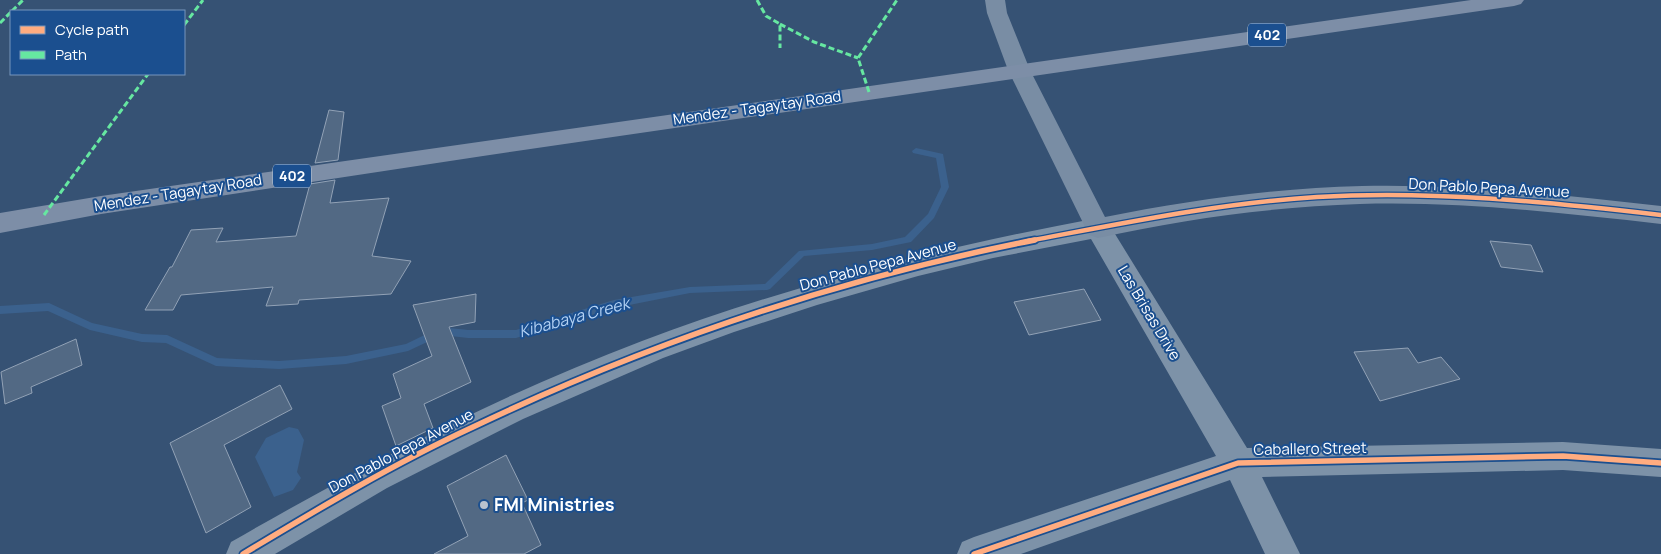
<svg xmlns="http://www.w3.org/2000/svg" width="1661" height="554" font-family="Manrope,sans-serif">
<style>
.water{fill:#3b618d}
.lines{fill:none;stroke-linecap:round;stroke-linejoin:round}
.stream{fill:#3b618d;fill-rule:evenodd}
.building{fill:#526984;stroke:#92a2b6}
.street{fill:#7d92a8;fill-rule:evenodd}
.secondary{fill:#798da4;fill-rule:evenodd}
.primary{fill:#7d8ea7;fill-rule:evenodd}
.quiet{stroke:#66e7a1;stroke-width:3;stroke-dasharray:6 3;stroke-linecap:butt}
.cycleway-far1-casing{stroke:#1b4f8f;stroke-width:7}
.cycleway-casing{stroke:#1b4f8f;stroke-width:9}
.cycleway-far1{stroke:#ffac80;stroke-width:4.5}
.cycleway{stroke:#ffac80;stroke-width:5.5}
.poi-dot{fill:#b9c2ce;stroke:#1b4f8f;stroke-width:2}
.labels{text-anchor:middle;stroke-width:4;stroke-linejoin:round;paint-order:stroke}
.shield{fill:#1b4f8f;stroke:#bbcadd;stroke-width:1}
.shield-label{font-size:14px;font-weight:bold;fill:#fff}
.street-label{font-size:15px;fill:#fff;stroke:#1b4f8f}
.water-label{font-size:16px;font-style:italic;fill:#b5d3f5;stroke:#1b4f8f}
.near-poi-label{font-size:18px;font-weight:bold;fill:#fff;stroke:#1b4f8f;text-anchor:start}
</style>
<rect width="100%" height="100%" fill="#365274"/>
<!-- water -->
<path class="water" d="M 289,427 L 298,429 L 304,440 L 297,472 L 301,478 L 293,490 L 274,497 L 255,457 L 266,438 Z"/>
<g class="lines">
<!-- stream -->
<path class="stream" d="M 916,148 L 943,154 L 949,187 L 934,218 L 911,242 L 872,250 L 804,256 L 770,289 L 767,290 L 690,293 L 614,308 L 516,338 L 468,338 L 442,335 L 408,351 L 346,364 L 279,369 L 216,366 L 166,343 L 142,342 L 90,330 L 48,311 L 0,314 L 0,306 L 49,303 L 92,323 L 142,334 L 167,335 L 217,358 L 279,361 L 346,356 L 406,344 L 441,327 L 468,330 L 516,330 L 614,300 L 690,287 L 765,284 L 799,251 L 872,244 L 905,237 L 928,214 L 941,187 L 936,158 L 913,153 L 912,151 Z"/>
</g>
<!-- building -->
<path class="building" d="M 329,110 L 344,112 L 338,160 L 315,163 Z
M 335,180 L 330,203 L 389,198 L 372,256 L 411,261 L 391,294 L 299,300 L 298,304 L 266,306 L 273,287 L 181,295 L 173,310 L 145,310 L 170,267 L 172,267 L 191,230 L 223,228 L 216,242 L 296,236 L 310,184 Z
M 1490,241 L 1531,245 L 1543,272 L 1501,267 Z
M 1084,289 L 1101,320 L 1029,335 L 1014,302 Z
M 476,294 L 475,322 L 449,327 L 471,382 L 424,404 L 433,428 L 396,446 L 382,406 L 401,398 L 393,374 L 432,356 L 413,305 Z
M 76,339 L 82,365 L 31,387 L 32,393 L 5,404 L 1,372 Z
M 1408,348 L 1418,363 L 1441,357 L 1460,379 L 1380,401 L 1354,352 Z
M 280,385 L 292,409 L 224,445 L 251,507 L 206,533 L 170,443 Z
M 506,455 L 528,500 L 522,503 L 541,545 L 524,554 L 434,554 L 468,536 L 447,486 Z"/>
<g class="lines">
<!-- street -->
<path class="street" d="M 1098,218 L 1107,221 L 1247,448 L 1563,442 L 1661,449 L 1661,477 L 1563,470 L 1262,477 L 1300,554 L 1265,554 L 1230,480 L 1021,554 L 957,554 L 962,542 L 974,537 L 1216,456 L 1091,239 L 993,258 L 918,276 L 817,305 L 734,332 L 663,358 L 523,419 L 387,488 L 275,554 L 226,554 L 231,542 C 363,466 499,395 642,341 C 790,285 943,247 1098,218 Z"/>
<!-- secondary -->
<path class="secondary" d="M 985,0 L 1005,0 L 1007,13 L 1030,70 L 1105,217 C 1190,200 1275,188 1362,186 C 1462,184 1562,195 1661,206 L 1661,224 C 1561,213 1460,201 1360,204 C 1271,207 1184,219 1098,238 L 1089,235 L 1008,70 L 987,13 Z"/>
<!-- primary -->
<path class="primary" d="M 1471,0 L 1524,0 L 1521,4 L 1514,6 L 483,156 L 101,214 L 0,233 L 0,213 L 101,196 Z"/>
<!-- quiet -->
<path class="quiet" d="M 757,0 L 766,16 L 780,24 L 780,48
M 12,11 L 23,0
M 0,23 L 11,12
M 780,24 L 814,42 L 858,58
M 184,25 L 203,0
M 869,92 L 858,58 L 897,0
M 44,215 L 148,74"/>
<defs>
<path id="cycleway-far1" d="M 1028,241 C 1124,223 1219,203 1317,197 C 1432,190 1547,202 1661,215"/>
<path id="cycleway" d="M 243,554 C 318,509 393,464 473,427 C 651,342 841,278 1035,240
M 974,554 L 1238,463 L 1563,456 L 1661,463"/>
</defs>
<!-- cycleway-far1 casing -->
<use href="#cycleway-far1" class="cycleway-far1-casing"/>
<!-- cycleway casing -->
<use href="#cycleway" class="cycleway-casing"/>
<!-- cycleway-far1 -->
<use href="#cycleway-far1" class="cycleway-far1"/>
<!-- cycleway -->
<use href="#cycleway" class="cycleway"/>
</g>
<!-- markers -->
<circle class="poi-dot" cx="484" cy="505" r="5"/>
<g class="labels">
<!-- shield labels -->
<g class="shield">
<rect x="1248" y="23.5" width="38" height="23" rx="4"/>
<rect x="273" y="164.5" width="38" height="23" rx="4"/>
</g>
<g class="shield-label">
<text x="1267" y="40">402</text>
<text x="292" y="181">402</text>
</g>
<!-- street labels -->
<g class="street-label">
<text transform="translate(757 108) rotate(-8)" y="5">Mendez - Tagaytay Road</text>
<text transform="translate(1489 188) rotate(3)" y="5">Don Pablo Pepa Avenue</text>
<text transform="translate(178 193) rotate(-9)" y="5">Mendez - Tagaytay Road</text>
<text transform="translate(878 265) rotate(-15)" y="5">Don Pablo Pepa Avenue</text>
<text transform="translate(1149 313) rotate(59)" y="5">Las Brisas Drive</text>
<text transform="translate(1310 449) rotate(-1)" y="5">Caballero Street</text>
<text transform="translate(401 451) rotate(-28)" y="5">Don Pablo Pepa Avenue</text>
</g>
<!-- water labels -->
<g class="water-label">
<text transform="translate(574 317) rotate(-15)" y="6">Kibabaya Creek</text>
</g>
<!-- near-poi labels -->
<g class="near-poi-label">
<text x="494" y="511">FMI Ministries</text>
</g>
</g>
<!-- legend -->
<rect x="10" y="10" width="175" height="65" fill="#1b4f8f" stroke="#7695bc"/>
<rect x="20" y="26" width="25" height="8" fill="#ffac80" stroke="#7695bc"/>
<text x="55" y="35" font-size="15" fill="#ffffff">Cycle path</text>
<rect x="20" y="51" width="25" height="8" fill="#66e7a1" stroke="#7695bc"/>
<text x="55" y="60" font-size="15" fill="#ffffff">Path</text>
</svg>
